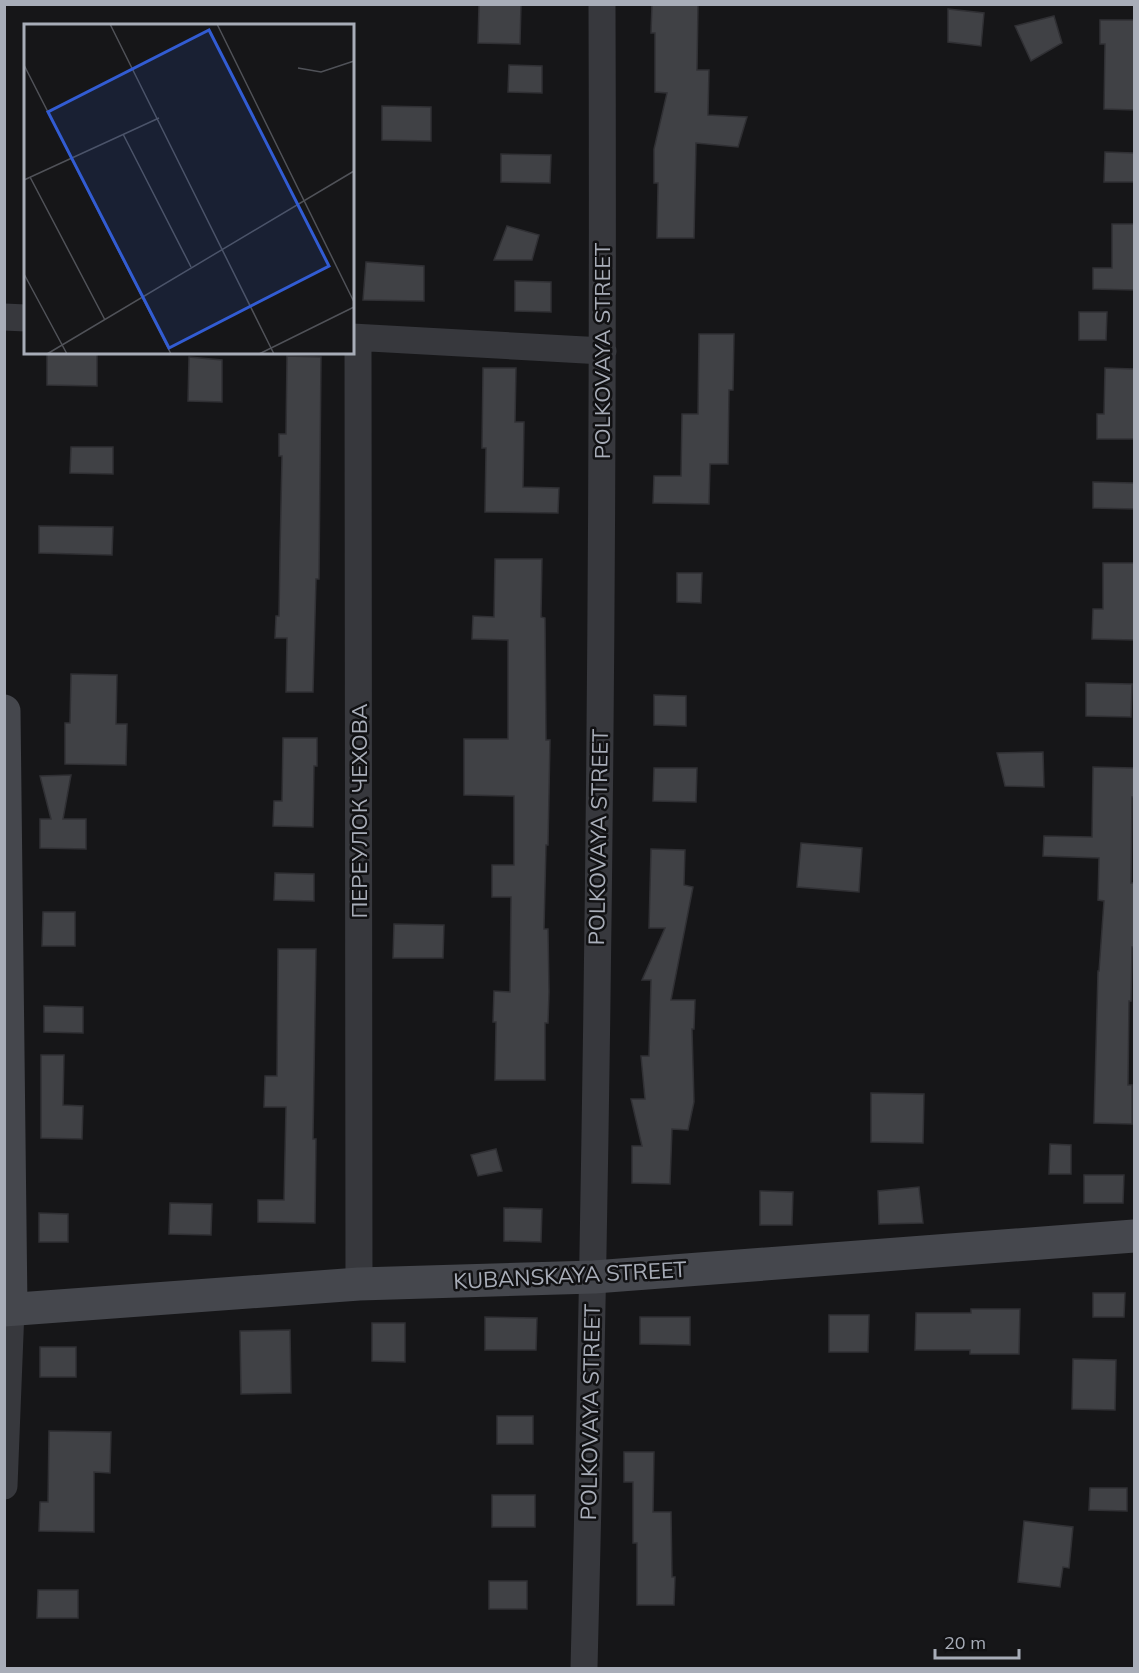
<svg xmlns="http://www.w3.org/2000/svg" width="1139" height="1673" font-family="Mulish,sans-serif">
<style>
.building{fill:#404145;stroke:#303034;stroke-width:1.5}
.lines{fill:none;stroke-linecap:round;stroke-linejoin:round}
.street{stroke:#37383d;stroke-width:27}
.secondary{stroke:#45474d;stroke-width:33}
.labels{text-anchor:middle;stroke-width:5;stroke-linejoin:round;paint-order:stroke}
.street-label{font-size:22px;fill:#a8adb8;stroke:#111113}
.inset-road{fill:none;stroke:#505258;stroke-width:1.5}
.view{fill:#325cd3;fill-opacity:0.15;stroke:#325cd3;stroke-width:3}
.inset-edge{fill:none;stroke:#a8adb8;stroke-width:3}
</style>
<rect width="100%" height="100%" fill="#161618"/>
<!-- building -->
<path class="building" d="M 479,4 L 521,4 L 520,44 L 478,43 Z
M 652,4 L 698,4 L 697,70 L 709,70 L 708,115 L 747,117 L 738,147 L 696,143 L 694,238 L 657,238 L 658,183 L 654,183 L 654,149 L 667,93 L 655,92 L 655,33 L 651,33 Z
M 948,9 L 984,13 L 981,46 L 948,42 Z
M 1054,16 L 1062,43 L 1031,61 L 1015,26 Z
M 1100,20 L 1134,20 L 1134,110 L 1104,109 L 1105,44 L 1100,44 Z
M 509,65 L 542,66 L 542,93 L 508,92 Z
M 382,106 L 431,107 L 431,141 L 382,140 Z
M 1105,152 L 1134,153 L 1134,182 L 1104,182 Z
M 501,154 L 551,155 L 550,183 L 501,182 Z
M 1112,224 L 1134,224 L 1134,290 L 1093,289 L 1093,268 L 1112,268 Z
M 507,226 L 539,235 L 532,260 L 494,260 Z
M 366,262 L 424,266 L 424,301 L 363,300 Z
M 515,281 L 551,282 L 551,312 L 515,311 Z
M 1079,312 L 1107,312 L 1106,340 L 1079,340 Z
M 699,334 L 734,334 L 733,390 L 729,390 L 728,464 L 710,464 L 709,504 L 653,503 L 654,476 L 681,476 L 682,414 L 698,414 Z
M 47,352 L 97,352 L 97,386 L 47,385 Z
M 287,356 L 321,357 L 319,579 L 316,579 L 313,692 L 286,692 L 287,638 L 275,638 L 276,616 L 279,616 L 280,552 L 282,456 L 279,456 L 279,434 L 286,434 Z
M 189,357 L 222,360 L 222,402 L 188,401 Z
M 483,368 L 516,368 L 515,422 L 524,422 L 523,487 L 559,488 L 558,513 L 485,512 L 486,448 L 482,448 Z
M 1105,368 L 1134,369 L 1134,439 L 1097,439 L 1097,414 L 1104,414 Z
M 71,447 L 113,447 L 113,474 L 70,473 Z
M 1093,482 L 1134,483 L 1134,509 L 1093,508 Z
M 39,526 L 113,527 L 112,555 L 39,553 Z
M 495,559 L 542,559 L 541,617 L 545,618 L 546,740 L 550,740 L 548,845 L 546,845 L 544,929 L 548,929 L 549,992 L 548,1023 L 545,1023 L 545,1080 L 495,1080 L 496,1022 L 493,1022 L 494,991 L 510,992 L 511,897 L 492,897 L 492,865 L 514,865 L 514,796 L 464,795 L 464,739 L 508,739 L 508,640 L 472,639 L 473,616 L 494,617 Z
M 1103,563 L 1134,563 L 1134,640 L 1092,639 L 1093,609 L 1103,609 Z
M 677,573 L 702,573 L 701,603 L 677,602 Z
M 71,674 L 117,675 L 116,724 L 127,724 L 126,765 L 65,764 L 65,723 L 70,723 Z
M 1086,683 L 1132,684 L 1131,717 L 1086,716 Z
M 654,695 L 686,696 L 686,726 L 654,725 Z
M 283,738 L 317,738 L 317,766 L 314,766 L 313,827 L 273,826 L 274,801 L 282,801 Z
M 1043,752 L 1044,787 L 1005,786 L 997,753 Z
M 1093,767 L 1134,768 L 1134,797 L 1132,797 L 1131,883 L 1134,883 L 1134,947 L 1132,947 L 1131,1001 L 1129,1001 L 1128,1085 L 1132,1085 L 1132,1124 L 1094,1123 L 1098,971 L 1099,971 L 1104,901 L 1098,900 L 1099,858 L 1043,856 L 1044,836 L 1092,837 Z
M 654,768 L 697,768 L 696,802 L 653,801 Z
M 71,775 L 63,819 L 86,819 L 86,849 L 40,848 L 40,819 L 51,819 L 40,776 Z
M 801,843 L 862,848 L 859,892 L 797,887 Z
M 651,849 L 685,850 L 684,885 L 693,887 L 671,1000 L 695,1000 L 694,1029 L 692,1029 L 694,1102 L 688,1130 L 672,1129 L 670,1184 L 632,1183 L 632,1146 L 642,1146 L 631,1099 L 645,1099 L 641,1056 L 649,1056 L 651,980 L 642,980 L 665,928 L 649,928 Z
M 275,873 L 314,874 L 314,901 L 274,900 Z
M 43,912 L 75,912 L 75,946 L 42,946 Z
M 394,924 L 444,925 L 443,958 L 393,958 Z
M 278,949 L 316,949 L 313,1139 L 316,1139 L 315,1223 L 258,1222 L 258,1200 L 284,1200 L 286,1107 L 264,1107 L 265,1076 L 277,1076 Z
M 44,1006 L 83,1007 L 83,1033 L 44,1032 Z
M 41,1055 L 64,1055 L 63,1105 L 83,1106 L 82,1139 L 41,1138 Z
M 871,1093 L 924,1094 L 923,1143 L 871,1142 Z
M 1050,1144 L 1071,1145 L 1071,1174 L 1049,1174 Z
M 496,1149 L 502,1171 L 478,1176 L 471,1155 Z
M 1084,1175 L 1124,1175 L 1123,1203 L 1084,1203 Z
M 919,1187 L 923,1223 L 879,1224 L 878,1191 Z
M 760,1191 L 793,1192 L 792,1225 L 760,1225 Z
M 170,1203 L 212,1204 L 211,1235 L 169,1234 Z
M 504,1208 L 542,1209 L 541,1242 L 504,1241 Z
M 39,1213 L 68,1214 L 68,1242 L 39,1242 Z
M 1093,1293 L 1125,1293 L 1124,1317 L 1093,1317 Z
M 971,1309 L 1020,1309 L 1019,1354 L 970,1354 L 970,1350 L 915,1350 L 916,1313 L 971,1313 Z
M 829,1315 L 869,1315 L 868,1352 L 829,1352 Z
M 485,1317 L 537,1318 L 536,1350 L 485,1350 Z
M 640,1317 L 690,1317 L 690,1345 L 640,1344 Z
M 372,1323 L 405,1323 L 405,1362 L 372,1361 Z
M 290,1330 L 291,1393 L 241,1394 L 240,1331 Z
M 40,1347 L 76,1347 L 76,1377 L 40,1377 Z
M 1073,1359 L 1116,1360 L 1115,1410 L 1072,1409 Z
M 497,1416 L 533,1416 L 533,1444 L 497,1444 Z
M 49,1431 L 111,1432 L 110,1473 L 94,1472 L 94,1532 L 39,1531 L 40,1502 L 48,1502 Z
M 624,1452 L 654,1452 L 653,1512 L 671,1512 L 672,1577 L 675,1577 L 674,1605 L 637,1605 L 637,1543 L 633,1543 L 633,1482 L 624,1482 Z
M 1090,1488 L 1127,1488 L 1127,1511 L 1089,1510 Z
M 492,1495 L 535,1495 L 535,1527 L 492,1527 Z
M 1024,1521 L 1073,1527 L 1069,1568 L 1063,1567 L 1060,1587 L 1018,1582 Z
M 489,1581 L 527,1581 L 527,1609 L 489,1609 Z
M 38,1590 L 78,1590 L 78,1618 L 37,1618 Z"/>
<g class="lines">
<!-- street -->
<path class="street" d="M 4,317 L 26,318
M 352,337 L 603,351
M 358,338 L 359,1284
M 4,1486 L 11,1309
M 584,1668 C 598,1114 604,559 602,4"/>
<!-- secondary -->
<path class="secondary" d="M 4,711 L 11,1309
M 4,1310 L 359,1284 L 594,1277 L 1134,1236"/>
</g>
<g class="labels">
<!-- street labels -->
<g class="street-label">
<text transform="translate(602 351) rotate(-90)" y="8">POLKOVAYA STREET</text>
<text transform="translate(359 811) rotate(-90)" y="8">ПЕРЕУЛОК ЧЕХОВА</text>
<text transform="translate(598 837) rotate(-89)" y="8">POLKOVAYA STREET</text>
<text transform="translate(570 1275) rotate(-3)" y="8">KUBANSKAYA STREET</text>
<text transform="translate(590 1412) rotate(-89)" y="8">POLKOVAYA STREET</text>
</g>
</g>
<!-- overview -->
<g transform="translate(24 24)">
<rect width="330" height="330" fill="#161618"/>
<path class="inset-road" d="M 86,0 L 250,330M 193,0 L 330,278M 0,41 L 147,330M 274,44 L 297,48 L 330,37M 99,110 L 167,243M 6,153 L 81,296M 0,156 L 135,94M 0,250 L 43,330M 23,330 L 330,147M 235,330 L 330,283"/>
<path class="view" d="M 185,6 L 305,242 L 145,324 L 24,88 Z"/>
<rect width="330" height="330" class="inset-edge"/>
</g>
<!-- border -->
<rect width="1139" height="1673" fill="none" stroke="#a8adb8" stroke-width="12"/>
<!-- scale -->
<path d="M935 1649v9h84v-9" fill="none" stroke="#a8adb8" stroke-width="3"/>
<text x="944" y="1649" font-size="18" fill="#a8adb8" stroke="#111113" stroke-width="4.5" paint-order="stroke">20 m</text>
</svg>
